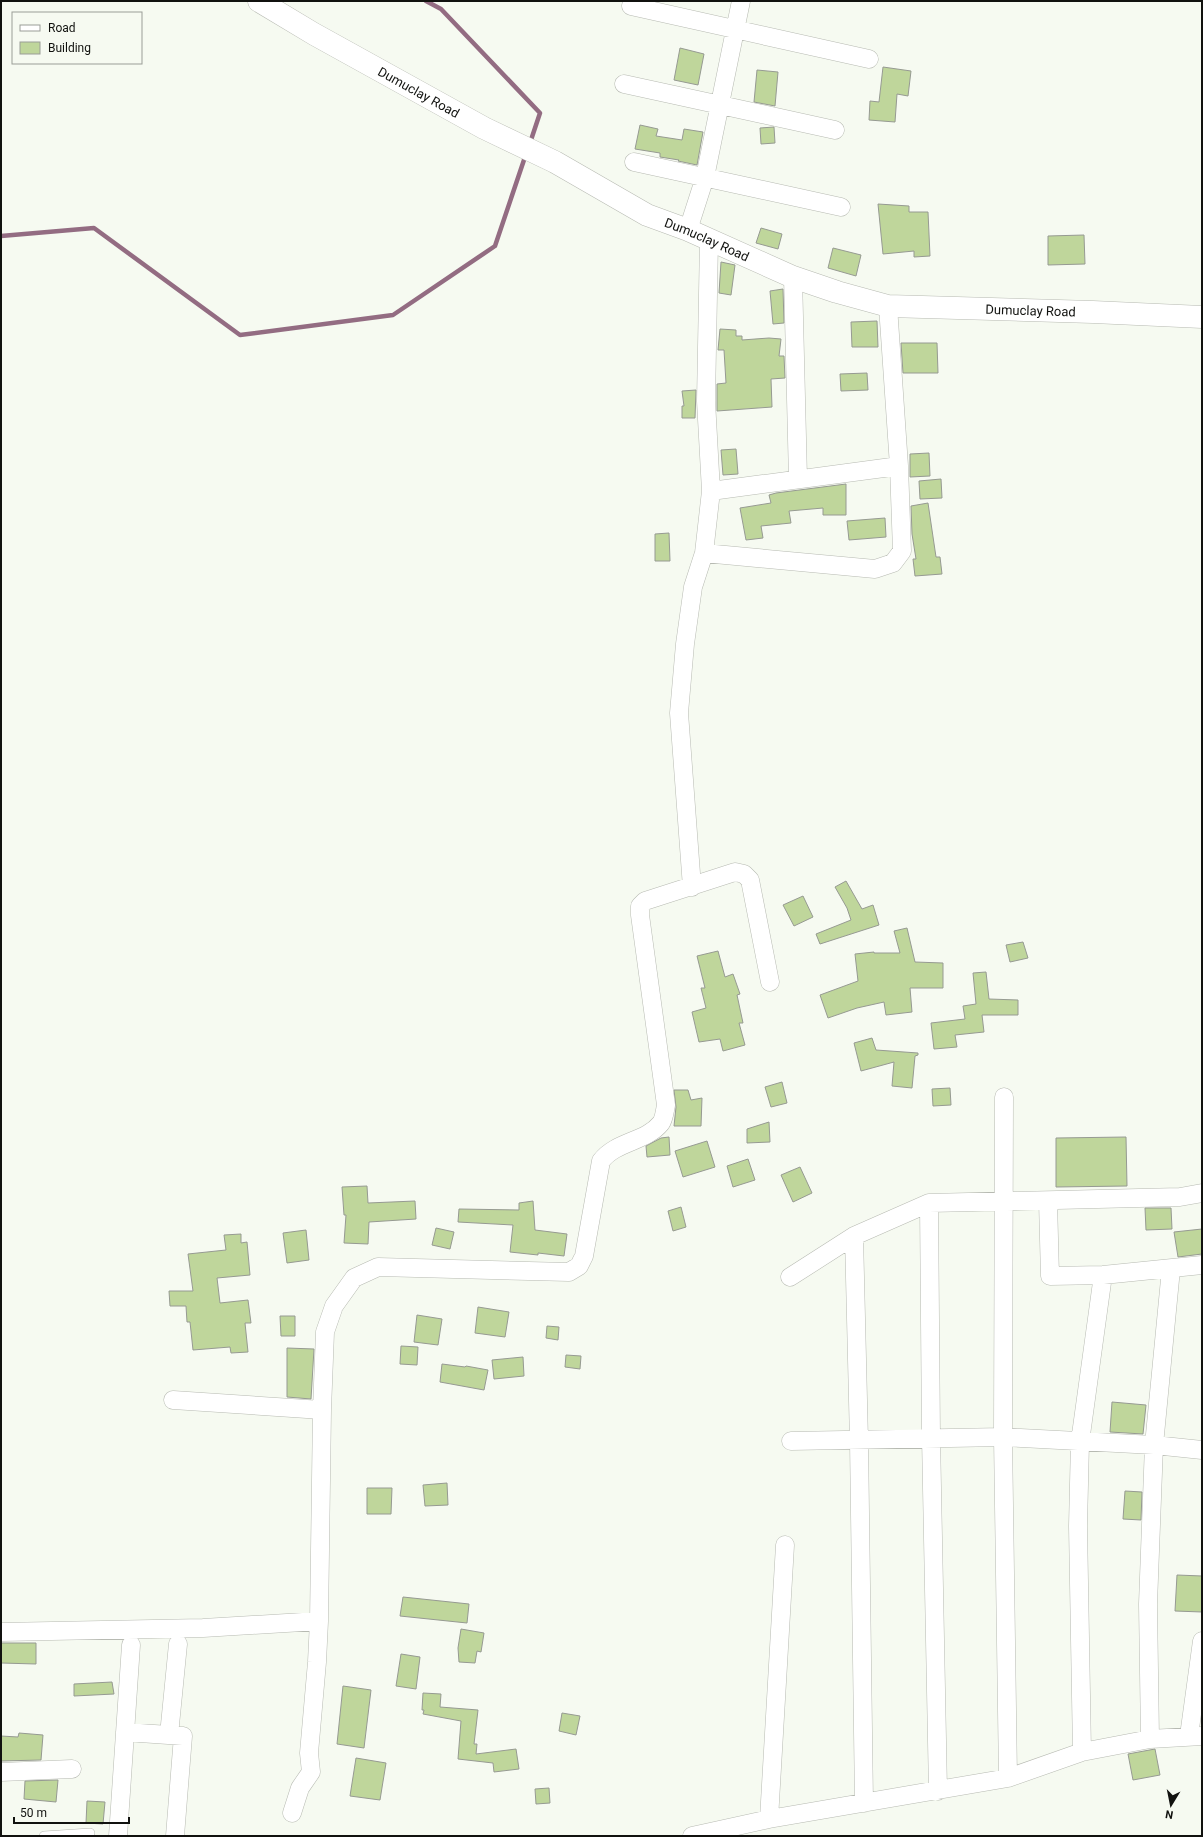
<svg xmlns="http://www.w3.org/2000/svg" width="1203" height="1837" font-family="Roboto,sans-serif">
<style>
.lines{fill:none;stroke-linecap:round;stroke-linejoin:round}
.stream{stroke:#936c82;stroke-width:4.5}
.building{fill:#bfd69b;stroke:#969a92}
.service-casing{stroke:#b7bab2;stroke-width:10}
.minor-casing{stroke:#b7bab2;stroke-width:19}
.tertiary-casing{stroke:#b7bab2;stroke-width:23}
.service{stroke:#fff;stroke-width:9}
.minor{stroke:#fff;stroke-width:18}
.tertiary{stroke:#fff;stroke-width:22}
.labels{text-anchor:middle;stroke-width:4;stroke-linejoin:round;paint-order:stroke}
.street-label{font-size:13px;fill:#11120f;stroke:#f6faf1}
</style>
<rect width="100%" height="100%" fill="#f6faf1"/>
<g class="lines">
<!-- stream -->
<path class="stream" d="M 426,1 L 441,9 L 540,113 L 530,143
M 1,236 L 94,228 L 240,335 L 393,315 L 495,246 L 526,154"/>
</g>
<!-- building -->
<path class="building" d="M 680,48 L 704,54 L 698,85 L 674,80 Z
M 883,67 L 911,71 L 908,96 L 897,94 L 895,122 L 869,120 L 870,101 L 879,102 Z
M 757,70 L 778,72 L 775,106 L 754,102 Z
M 640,125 L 658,129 L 656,136 L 682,140 L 684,129 L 703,132 L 697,165 L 678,161 L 679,160 L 660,157 L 660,153 L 635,149 Z
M 774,127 L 775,143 L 761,144 L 760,128 Z
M 878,204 L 909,206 L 909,212 L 928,212 L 930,256 L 914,257 L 914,251 L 883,254 Z
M 761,228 L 782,234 L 778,249 L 756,243 Z
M 1084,235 L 1085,264 L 1048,265 L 1048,236 Z
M 833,248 L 861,255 L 856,276 L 828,268 Z
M 721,262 L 735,265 L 731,295 L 719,293 Z
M 783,289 L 784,323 L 773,324 L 770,291 Z
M 877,321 L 878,347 L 852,347 L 851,322 Z
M 720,329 L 736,330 L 736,336 L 742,336 L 742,340 L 769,338 L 781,339 L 779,356 L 784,356 L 785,378 L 771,379 L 772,407 L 717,411 L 717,384 L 726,383 L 724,350 L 718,350 Z
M 901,343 L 937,343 L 938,373 L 903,373 Z
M 867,373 L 868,390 L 841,391 L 840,374 Z
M 696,390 L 695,418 L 682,418 L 682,406 L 684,406 L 682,391 Z
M 736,449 L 738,474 L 723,475 L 721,450 Z
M 929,453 L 930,476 L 910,477 L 910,454 Z
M 941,479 L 942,498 L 920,499 L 919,481 Z
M 846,484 L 846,515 L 823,515 L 823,508 L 789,511 L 791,523 L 761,526 L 763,538 L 746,540 L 740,508 L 771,503 L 769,495 L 776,493 Z
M 928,503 L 936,557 L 940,557 L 942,574 L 915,576 L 913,559 L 916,559 L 912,534 L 911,506 Z
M 885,518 L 886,537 L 849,540 L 847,521 Z
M 669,533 L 670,561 L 655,561 L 655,534 Z
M 846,881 L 862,909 L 873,905 L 879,925 L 820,944 L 816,934 L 851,920 L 847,908 L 835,887 Z
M 803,896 L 813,917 L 794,926 L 783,905 Z
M 907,928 L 915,962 L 943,963 L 943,988 L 910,988 L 912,1012 L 886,1015 L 884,1002 L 857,1008 L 828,1018 L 820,995 L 858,981 L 855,954 L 874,952 L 874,953 L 900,953 L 894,931 Z
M 1023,942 L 1028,958 L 1010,962 L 1006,945 Z
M 718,951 L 725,977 L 733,974 L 740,994 L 737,995 L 743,1023 L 739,1023 L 745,1045 L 723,1051 L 720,1039 L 699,1042 L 692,1012 L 706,1008 L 701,988 L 705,988 L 697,956 Z
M 986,972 L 989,999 L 1018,1000 L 1018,1015 L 982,1015 L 984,1032 L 955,1035 L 957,1047 L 934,1049 L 931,1023 L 965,1019 L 963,1006 L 976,1004 L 973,973 Z
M 872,1038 L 876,1050 L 918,1053 L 918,1055 L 915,1056 L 912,1088 L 892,1086 L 894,1062 L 861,1071 L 854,1043 Z
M 782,1082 L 787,1103 L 771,1107 L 765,1087 Z
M 950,1088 L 951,1105 L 933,1106 L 932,1089 Z
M 674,1090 L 688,1090 L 691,1100 L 702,1098 L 701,1126 L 674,1126 L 676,1107 Z
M 769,1122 L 770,1142 L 747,1143 L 747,1129 Z
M 669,1137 L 670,1155 L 647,1157 L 646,1146 L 661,1138 Z
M 1126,1137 L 1127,1186 L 1056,1187 L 1056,1138 Z
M 707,1141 L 715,1167 L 683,1177 L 675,1151 Z
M 748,1159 L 755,1180 L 733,1187 L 727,1166 Z
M 800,1167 L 812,1193 L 793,1202 L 781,1175 Z
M 367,1186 L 368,1203 L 415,1201 L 416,1219 L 369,1222 L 368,1244 L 344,1243 L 346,1215 L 344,1215 L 342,1187 Z
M 533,1201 L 535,1230 L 567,1234 L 564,1256 L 538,1253 L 538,1255 L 510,1252 L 513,1225 L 458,1222 L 459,1209 L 519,1210 L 519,1203 Z
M 681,1207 L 686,1227 L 673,1231 L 668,1211 Z
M 1145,1208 L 1171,1208 L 1172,1229 L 1146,1230 Z
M 436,1228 L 454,1232 L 450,1249 L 432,1245 Z
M 1202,1229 L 1202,1254 L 1178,1257 L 1174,1232 Z
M 306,1230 L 309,1260 L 287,1263 L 283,1233 Z
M 241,1234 L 241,1243 L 247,1242 L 250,1275 L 217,1278 L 220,1303 L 248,1300 L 251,1323 L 245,1323 L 248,1352 L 231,1353 L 230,1347 L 193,1350 L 190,1322 L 187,1322 L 186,1306 L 170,1306 L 169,1291 L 193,1291 L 188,1254 L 226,1250 L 224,1235 Z
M 478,1307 L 509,1312 L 505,1337 L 475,1333 Z
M 417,1315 L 442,1319 L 438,1345 L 414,1342 Z
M 280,1316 L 295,1316 L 295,1336 L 281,1336 Z
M 547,1326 L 559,1327 L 558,1340 L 546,1338 Z
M 401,1346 L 418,1347 L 417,1365 L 400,1364 Z
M 287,1348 L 314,1349 L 311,1399 L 287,1397 Z
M 566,1355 L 581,1356 L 580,1369 L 565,1367 Z
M 523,1357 L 524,1376 L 494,1379 L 492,1360 Z
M 442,1364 L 465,1367 L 466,1366 L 488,1370 L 484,1390 L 440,1382 Z
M 1112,1402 L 1146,1405 L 1143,1434 L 1110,1432 Z
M 447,1483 L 448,1505 L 425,1506 L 423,1485 Z
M 367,1488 L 392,1488 L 391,1514 L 367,1514 Z
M 1125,1491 L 1142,1492 L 1141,1520 L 1123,1519 Z
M 1177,1575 L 1202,1576 L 1202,1612 L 1175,1611 Z
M 403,1597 L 469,1604 L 467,1623 L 400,1616 Z
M 461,1629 L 484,1633 L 481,1652 L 477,1651 L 475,1663 L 459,1662 L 458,1648 Z
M 1,1643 L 36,1643 L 36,1664 L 1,1663 Z
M 401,1654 L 420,1657 L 416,1689 L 396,1686 Z
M 112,1682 L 114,1694 L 74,1696 L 74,1684 Z
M 343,1686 L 371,1690 L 364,1748 L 337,1744 Z
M 423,1693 L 441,1694 L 440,1707 L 478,1710 L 474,1744 L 477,1744 L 476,1754 L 516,1749 L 519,1769 L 494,1772 L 493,1763 L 458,1759 L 461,1721 L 423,1714 L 424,1710 L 422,1710 Z
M 562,1713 L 580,1716 L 576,1735 L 559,1731 Z
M 19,1733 L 43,1735 L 41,1760 L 1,1761 L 1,1736 L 18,1737 Z
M 1155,1749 L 1160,1775 L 1133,1780 L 1128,1754 Z
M 356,1758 L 386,1763 L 380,1800 L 350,1796 Z
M 58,1780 L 56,1802 L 24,1799 L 25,1781 Z
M 549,1788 L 550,1803 L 536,1804 L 535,1789 Z
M 87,1801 L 105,1802 L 103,1824 L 86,1823 Z"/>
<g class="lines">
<defs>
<path id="service" d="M 44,1836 L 90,1833"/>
<path id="minor" d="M 631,6 L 869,59
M 624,84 L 835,130
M 634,162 L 841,207
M 688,230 L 705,177 L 741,1
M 793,277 L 798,479
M 711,491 L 899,466
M 704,553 L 875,569 L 893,563 L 902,551 L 899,466 L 888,306
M 692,887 L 679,713 L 685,644 L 693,587 L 704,553 L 711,491 L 706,401 L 709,240
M 1004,1097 L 1003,1437 L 1008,1778
M 1048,1201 L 1050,1276 L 1103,1275 L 1202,1265
M 929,1203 L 931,1437 L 938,1791
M 854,1236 L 859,1441 L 864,1803
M 790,1277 L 854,1236 L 929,1203 L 1180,1197 L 1202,1193
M 173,1400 L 322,1410
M 791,1441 L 1003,1437 L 1154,1445 L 1202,1450
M 1,1632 L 203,1628 L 319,1621
M 125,1732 L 183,1736 L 175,1836
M 169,1735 L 178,1644
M 1189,1736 L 1202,1641
M 1150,1739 L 1148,1604 L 1154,1445 L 1171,1269
M 1082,1752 L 1078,1526 L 1080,1442 L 1103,1275
M 1,1772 L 72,1769
M 292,1813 L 300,1788 L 311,1772 L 309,1753 L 317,1662 L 319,1621 L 322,1410 L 325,1332 L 334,1306 L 354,1278 L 378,1267 L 569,1272 L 579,1266 L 584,1256 L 601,1161 C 616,1141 646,1142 661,1123 C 664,1119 665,1110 666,1105 L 640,915 L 640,906 L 645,901 L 735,872 L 744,874 L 750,880 L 770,982
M 769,1819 L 785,1545
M 118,1836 L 131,1645
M 692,1836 L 769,1819 L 1008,1778 L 1082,1752 L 1150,1739 L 1202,1736"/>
<g id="tertiary">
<path id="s1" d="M 259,1 L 314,34 L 484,128 L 555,162 L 647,215 L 688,230 L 793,277 L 837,292 L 888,306 L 1093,312 L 1202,317"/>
</g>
</defs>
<!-- service casing -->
<use href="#service" class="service-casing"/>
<!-- minor casing -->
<use href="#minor" class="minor-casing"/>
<!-- tertiary casing -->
<use href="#tertiary" class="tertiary-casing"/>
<!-- service -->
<use href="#service" class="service"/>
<!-- minor -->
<use href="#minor" class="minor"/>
<!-- tertiary -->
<use href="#tertiary" class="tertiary"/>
</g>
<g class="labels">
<!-- street labels -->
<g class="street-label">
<text dy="5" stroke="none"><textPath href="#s1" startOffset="184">Dumuclay Road</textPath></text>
<text dy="5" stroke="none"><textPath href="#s1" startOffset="508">Dumuclay Road</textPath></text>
<text dy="5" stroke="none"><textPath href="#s1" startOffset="844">Dumuclay Road</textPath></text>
</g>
</g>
<!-- border -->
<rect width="1203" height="1837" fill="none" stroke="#11120f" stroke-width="4"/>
<!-- legend -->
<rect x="12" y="12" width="130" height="52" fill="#f6faf1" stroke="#9a9d97"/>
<rect x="20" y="25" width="20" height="6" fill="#ffffff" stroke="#9a9d97"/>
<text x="48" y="32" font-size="12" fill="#11120f">Road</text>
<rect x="20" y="42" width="20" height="12" fill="#bfd69b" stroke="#9a9d97"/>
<text x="48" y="52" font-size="12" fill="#11120f">Building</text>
<!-- north arrow -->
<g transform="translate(1171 1805) rotate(190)" stroke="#f6faf1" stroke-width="3" paint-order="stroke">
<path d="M0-3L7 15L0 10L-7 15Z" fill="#11120f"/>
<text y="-6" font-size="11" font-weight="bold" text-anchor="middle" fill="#11120f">N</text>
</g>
<!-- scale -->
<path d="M14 1817v6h115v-6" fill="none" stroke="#11120f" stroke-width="2"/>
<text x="20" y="1817" font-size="12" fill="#11120f" stroke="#f6faf1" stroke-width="3" paint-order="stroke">50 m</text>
</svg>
